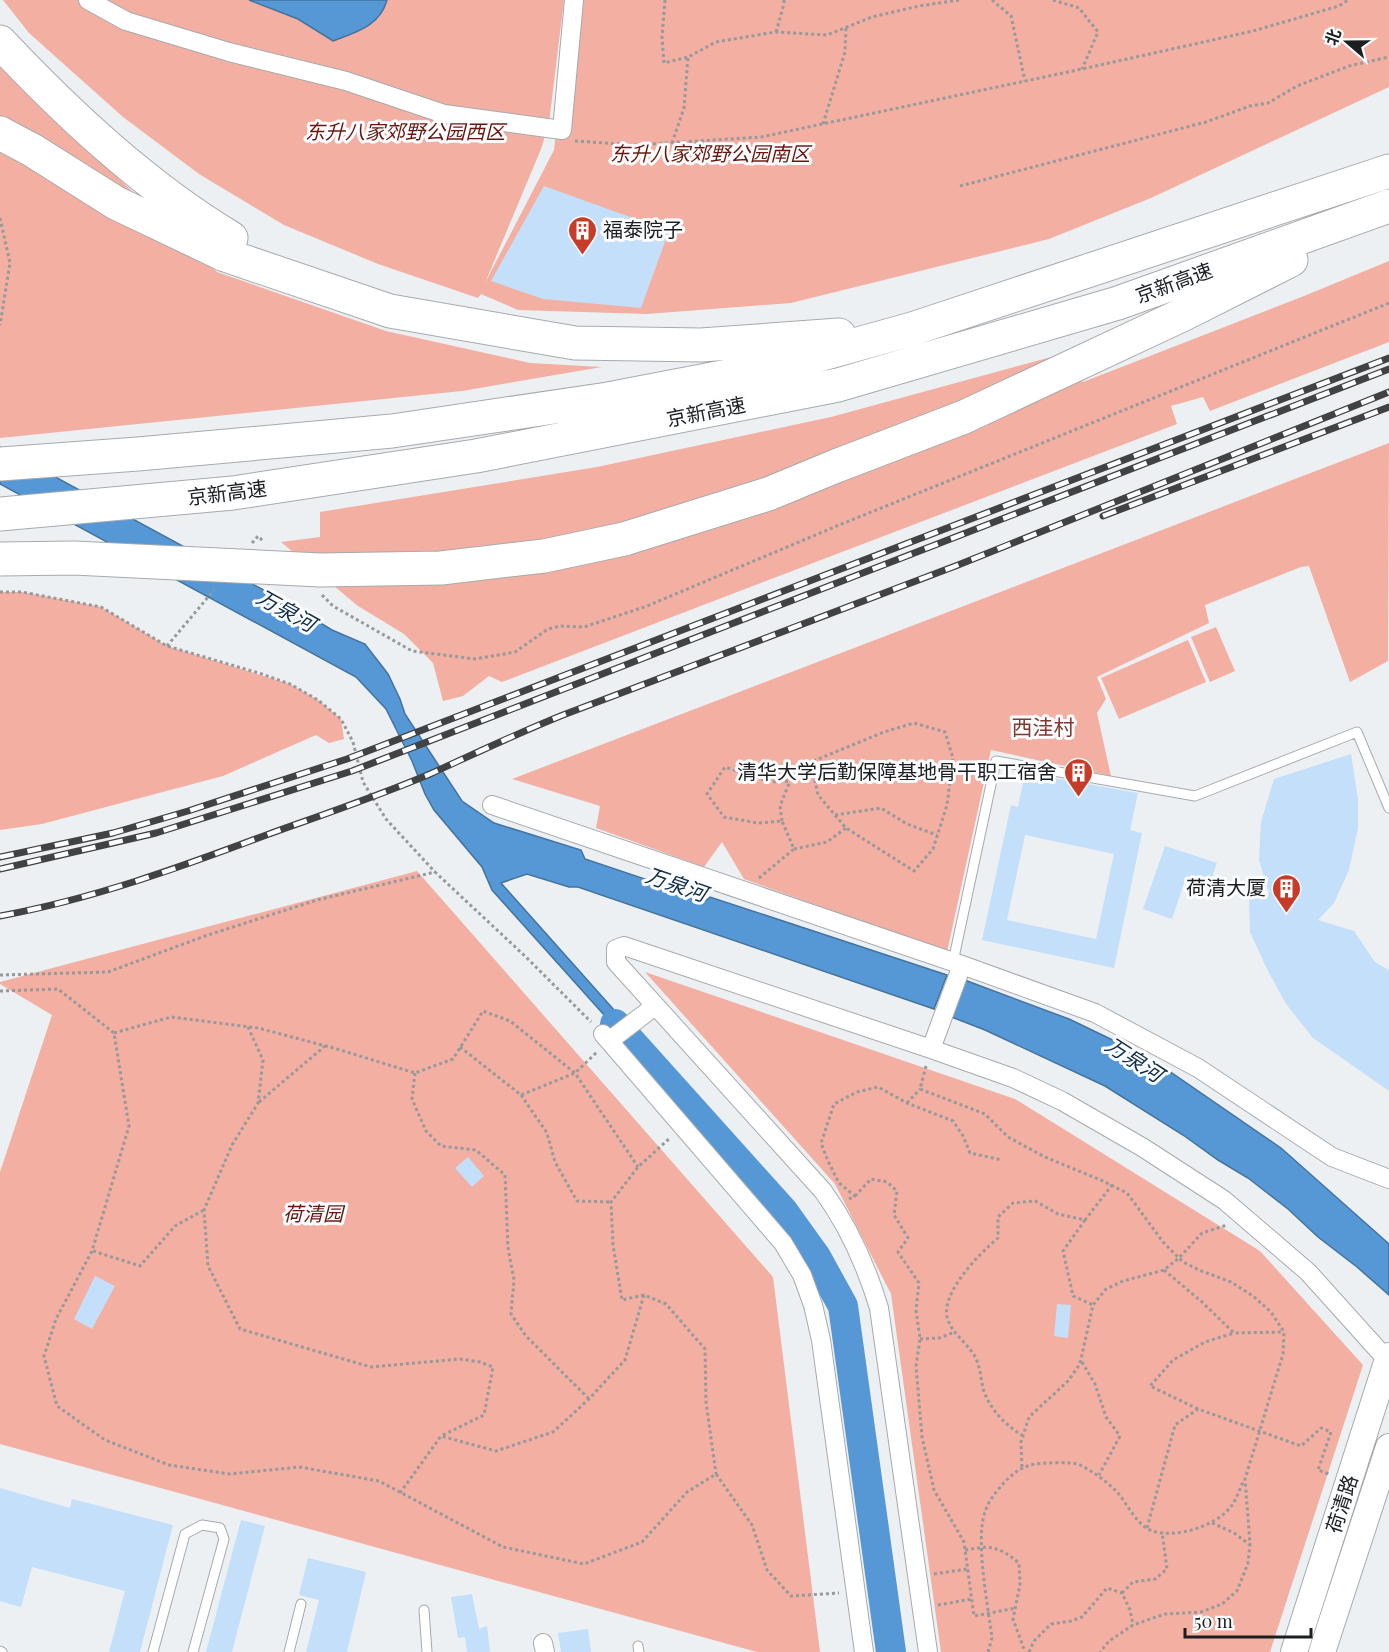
<svg xmlns="http://www.w3.org/2000/svg" width="1389" height="1652" font-family="'Playfair Display','Noto Sans SC',serif">
<style>
.green{fill:#f3afa2}
.water{fill:#5598d5;stroke:#44739e;stroke-width:1.5}
.lines{fill:none;stroke-linecap:round;stroke-linejoin:round}
.river{stroke:#5598d5;stroke-width:30}
.building{fill:#c4dff9;fill-rule:evenodd}
.service-casing{stroke:#a7aaad;stroke-width:11}
.minor-casing{stroke:#a7aaad;stroke-width:20}
.secondary-casing{stroke:#a7aaad;stroke-width:28}
.motorway-casing{stroke:#a7aaad;stroke-width:35}
.path{stroke:#97999c;stroke-width:3;stroke-dasharray:3 3;stroke-linecap:butt}
.service{stroke:#fff;stroke-width:9}
.minor{stroke:#fff;stroke-width:18}
.secondary{stroke:#fff;stroke-width:26}
.motorway{stroke:#fff;stroke-width:33}
.rail-casing{stroke:#404243;stroke-width:7}
.rail{stroke:#fbfdff;stroke-width:4.5;stroke-dasharray:14;stroke-linecap:butt}
.motorway-bridge-casing{stroke:#a7aaad;stroke-width:35;stroke-linecap:butt}
.motorway-bridge{stroke:#fff;stroke-width:33}
.labels{text-anchor:middle;stroke-width:6;stroke-linejoin:round;paint-order:stroke}
.park-label{font-size:20px;font-style:italic;fill:#67170d;stroke:#fbfdff}
.poi-label{font-size:20px;fill:#1d1e1f;stroke:#fbfdff;text-anchor:end}
.street-label{font-size:20px;fill:#1d1e1f;stroke:#fbfdff}
.water-label{font-size:21px;font-style:italic;fill:#112e47;stroke:#fbfdff}
.neighbourhood-label{font-size:21px;fill:#7f392e;stroke:#fbfdff}
</style>
<rect width="100%" height="100%" fill="#ecf0f3"/>
<!-- green -->
<path class="green" d="M 3,0 L 564,0 L 549,123 L 541,149 L 485,283 L 554,150 L 571,0 L 1389,0 L 1389,87 L 1151,198 L 1049,239 L 791,303 L 647,314 L 518,310 L 481,294 L 478,298 L 378,264 L 284,225 L 199,174 L 123,117 L 29,33 Z
M 0,56 L 76,138 L 217,272 L 386,331 L 530,363 L 602,367 L 462,391 L 0,438 Z
M 1389,261 L 1389,342 L 1210,411 L 1203,397 L 1171,406 L 1177,424 L 502,682 L 489,676 L 463,696 L 443,701 L 433,663 L 404,634 L 358,606 L 281,542 L 320,537 L 320,512 L 597,467 L 831,417 L 1055,356 L 1083,382 L 1304,296 Z
M 1389,443 L 1388,661 L 1350,682 L 1309,566 L 1301,567 L 1205,605 L 1209,623 L 1097,677 L 1106,699 L 1097,713 L 1111,776 L 991,750 L 947,952 L 744,879 L 722,842 L 704,867 L 596,828 L 600,806 L 512,779 Z
M 0,592 L 22,592 L 101,607 L 167,646 L 290,684 L 318,700 L 341,719 L 344,739 L 329,743 L 316,735 L 223,776 L 42,824 L 0,830 Z
M 1216,627 L 1235,671 L 1210,682 L 1191,637 Z
M 1188,640 L 1206,682 L 1119,719 L 1101,678 Z
M 417,871 L 773,1277 L 820,1652 L 757,1652 L 0,1444 L 0,1172 L 52,1015 L 0,984 L 0,982 Z
M 645,972 L 1015,1099 L 1260,1251 L 1363,1365 L 1270,1652 L 941,1652 L 891,1294 L 835,1184 Z"/>
<!-- water -->
<path class="water" d="M 249,0 L 387,0 C 380,26 356,32 333,41 L 298,19 Z
M 0,447 L 284,601 L 332,630 L 365,644 L 388,674 L 400,699 L 405,714 L 462,801 L 494,823 L 581,850 L 585,859 L 707,900 L 710,897 L 947,975 L 934,1009 L 578,887 L 569,887 L 527,874 L 501,883 L 647,1047 L 640,1055 L 492,890 L 482,867 L 434,810 L 425,794 L 412,761 L 386,709 L 356,677 L 0,484 Z
M 962,979 L 1069,1019 L 1150,1058 L 1281,1148 L 1389,1244 L 1389,1295 L 1357,1267 L 1318,1237 L 1288,1209 L 1248,1178 L 1218,1160 L 1183,1135 L 1105,1086 L 985,1030 L 949,1016 Z"/>
<g class="lines">
<!-- river -->
<path class="river" d="M 615,1024 L 783,1211 L 816,1257 L 843,1306 L 891,1652"/>
</g>
<!-- building -->
<path class="building" d="M 544,186 L 669,231 L 641,308 L 543,299 L 491,281 Z
M 1351,754 L 1358,799 L 1358,828 L 1349,870 L 1334,903 L 1318,920 L 1354,931 L 1375,962 L 1389,970 L 1389,1091 L 1313,1038 L 1286,1004 L 1267,969 L 1250,932 L 1249,897 L 1269,893 L 1259,860 L 1261,822 L 1274,779 Z
M 1025,773 L 1138,793 L 1130,830 L 1142,833 L 1114,968 L 982,940 L 1011,805 L 1018,807 ZM 1025,835 L 1114,854 L 1096,939 L 1007,920 Z
M 1165,846 L 1217,863 L 1209,885 L 1186,877 L 1172,919 L 1143,909 Z
M 468,1157 L 484,1176 L 472,1187 L 455,1168 Z
M 95,1276 L 115,1286 L 92,1329 L 74,1319 Z
M 1057,1304 L 1071,1305 L 1068,1338 L 1054,1336 Z
M 0,1488 L 70,1508 L 72,1499 L 173,1525 L 140,1652 L 109,1652 L 125,1591 L 32,1567 L 21,1607 L 0,1601 Z
M 241,1520 L 265,1526 L 232,1652 L 206,1652 Z
M 308,1558 L 366,1572 L 347,1652 L 306,1652 L 319,1600 L 299,1595 Z
M 472,1594 L 479,1629 L 487,1626 L 490,1652 L 467,1652 L 465,1637 L 458,1638 L 451,1597 Z
M 588,1629 L 591,1652 L 561,1652 L 558,1633 Z"/>
<g class="lines">
<defs>
<path id="service" d="M 953,962 L 996,761 L 1195,796 L 1357,732 L 1389,808
M 424,1610 L 427,1652
M 638,1646 L 639,1652
M 0,1651 L 2,1652
M 153,1652 L 185,1534 L 202,1525 L 220,1528 L 224,1539 L 193,1652
M 289,1652 L 301,1604"/>
<path id="minor" d="M 88,0 L 126,21 L 229,52 L 346,81 L 444,114 L 562,130 L 574,0
M 492,805 L 962,965 L 1095,1013 L 1198,1068 L 1332,1157 L 1389,1179
M 603,1034 L 783,1243 L 802,1275 L 813,1305 L 821,1340 L 864,1652
M 609,1041 L 655,1006
M 931,1049 L 962,965
M 543,1643 L 545,1652
M 928,1652 L 879,1308 C 866,1265 849,1227 823,1191 L 616,962 L 616,949 L 624,946 L 931,1049 L 1013,1078 L 1062,1101 L 1142,1147 L 1224,1200 L 1308,1272 L 1389,1362"/>
<path id="secondary" d="M 1294,1652 L 1389,1356
M 1322,1652 L 1389,1447"/>
<path id="motorway" d="M 0,42 C 69,115 145,186 231,238
M 0,133 L 32,150 L 116,203 L 225,255 L 390,311 L 575,343 L 701,345 L 839,335
M 0,464 L 138,454 L 392,431 L 608,399 L 775,367 L 912,329 L 1389,171
M 0,514 L 233,493 L 476,456 L 838,385 L 1118,303 L 1389,206
M 624,539 L 768,494 L 836,466 L 964,417 L 1184,314 L 1291,260"/>
</defs>
<!-- service casing -->
<use href="#service" class="service-casing"/>
<!-- minor casing -->
<use href="#minor" class="minor-casing"/>
<!-- secondary casing -->
<use href="#secondary" class="secondary-casing"/>
<!-- motorway casing -->
<use href="#motorway" class="motorway-casing"/>
<!-- path -->
<path class="path" d="M 665,0 L 662,37 L 664,63 L 688,57
M 992,0 L 1011,16 L 1025,81
M 1053,0 L 1079,8 L 1098,32 L 1082,69
M 776,32 L 784,4 L 784,0
M 823,124 L 845,52 L 846,27
M 575,141 L 634,145 L 761,137 L 1082,69 L 1253,31 L 1339,6 L 1348,0
M 672,143 L 684,108 L 688,57 L 716,42 L 776,32 L 827,35 L 872,17 L 919,6 L 959,0
M 960,186 L 1206,122 L 1250,106 L 1268,103 L 1297,86 L 1349,66 L 1389,57
M 0,218 L 10,263 L 0,325
M 252,543 L 258,536 L 264,542
M 0,592 L 22,592 L 101,607 L 167,646 L 262,674 L 290,684 L 318,700 L 341,719 L 353,742 L 363,782 L 386,819 L 435,872
M 322,595 L 333,606 L 412,651 L 475,659 L 515,652 L 548,629 L 560,626 L 584,627 L 647,606 L 844,523 L 1389,303
M 167,646 L 214,590
M 835,815 L 881,808 L 907,824 L 937,835
M 782,821 L 780,806 L 790,781
M 794,849 L 827,842 L 846,828
M 759,878 L 794,849 L 782,821 L 758,823 L 724,817 L 707,794 L 725,767 L 770,782 L 790,781 L 811,762 L 884,732 L 914,723 L 945,732 L 953,758 L 947,805 L 933,849 L 914,871 L 846,828 L 818,795 L 811,762
M 0,975 L 108,972 L 205,936 L 317,900 L 435,872 L 527,958 L 591,1022
M 0,991 L 58,989 L 114,1033 L 129,1126 L 92,1251 L 56,1319 L 44,1356 L 57,1406 L 105,1440 L 169,1465 L 230,1474 L 299,1467 L 379,1481 L 503,1547 L 584,1564 L 642,1542 L 687,1492 L 716,1474 L 752,1525 L 767,1570 L 791,1596 L 839,1593
M 248,1027 L 263,1060 L 258,1103 L 232,1145 L 204,1210 L 208,1266 L 240,1329 L 371,1367 L 460,1359 L 480,1362 L 493,1367 L 484,1415 L 441,1436
M 114,1033 L 171,1017 L 258,1028 L 337,1049 L 415,1073 L 453,1059 L 483,1011 L 510,1021 L 575,1073 L 638,1167
M 460,1047 L 521,1095 L 575,1073 L 597,1052
M 926,1066 L 920,1089 L 985,1114 L 1008,1137 L 1045,1157 L 1103,1181 L 1127,1193 L 1163,1242 L 1183,1262 L 1199,1270 L 1231,1282 L 1253,1296 L 1271,1312 L 1284,1332 L 1283,1354 L 1245,1479 L 1250,1544 L 1248,1563 L 1237,1591 L 1222,1604 L 1201,1612 L 1165,1614 L 1133,1625 L 1109,1641 L 1100,1652
M 415,1073 L 412,1099 L 426,1131 L 441,1146 L 476,1150 L 505,1175 L 508,1248 L 514,1280 L 511,1314 L 526,1336 L 589,1399
M 521,1095 L 547,1133 L 555,1162 L 577,1201 L 611,1202
M 259,1102 L 325,1046
M 907,1103 L 920,1089
M 855,1196 L 871,1179 L 887,1182 L 897,1191 L 894,1215 L 908,1238 L 898,1252 L 919,1283 L 916,1310 L 920,1339 L 916,1366 L 922,1437 L 934,1490 L 964,1542 L 974,1616 L 1016,1608
M 849,1199 L 855,1196 L 839,1183 L 828,1161 L 821,1143 L 834,1104 L 857,1092 L 878,1087 L 907,1103 L 953,1121 L 963,1136 L 970,1153 L 1002,1160
M 1085,1220 L 1063,1251 L 1073,1296 L 1093,1305
M 93,1251 L 140,1266 L 175,1226 L 204,1210
M 1164,1270 L 1202,1302 L 1234,1333 L 1284,1332
M 644,1295 L 622,1300 L 613,1245 L 611,1202 L 638,1167 L 670,1138
M 920,1339 L 939,1338 L 955,1332
M 1082,1362 L 1095,1384 L 1106,1417 L 1120,1436 L 1099,1475
M 1198,1409 L 1150,1386 L 1173,1360 L 1205,1342 L 1234,1333
M 1023,1436 C 1006,1425 992,1412 984,1392 C 981,1382 981,1371 977,1361 C 971,1345 954,1337 948,1320 C 938,1295 980,1253 998,1238 L 998,1217 L 1013,1203 L 1035,1201 L 1058,1214 L 1085,1220 L 1112,1185
M 1022,1467 L 1021,1442 L 1029,1417 L 1068,1381 L 1080,1364 L 1093,1305 L 1106,1289 L 1123,1281 L 1164,1270 L 1179,1258 L 1202,1233 L 1227,1225
M 400,1493 L 441,1436 L 496,1451 L 553,1432 L 589,1399 L 625,1360 L 644,1295 L 666,1304 L 705,1349 L 706,1402 L 716,1474
M 1212,1523 L 1234,1533 L 1249,1544
M 1147,1528 L 1175,1425 L 1198,1409 L 1301,1446 L 1321,1428 L 1331,1432 L 1318,1470 L 1329,1474
M 965,1550 C 991,1545 998,1546 1019,1563 L 1020,1585 L 1013,1619 L 1025,1652
M 934,1574 L 967,1569
M 1122,1593 L 1133,1582 L 1155,1579 L 1167,1569 L 1162,1532
M 938,1605 L 972,1599
M 988,1652 L 992,1638 C 988,1606 975,1540 985,1512 C 988,1502 995,1493 1002,1485 C 1012,1474 1020,1467 1035,1464 C 1045,1463 1072,1461 1080,1465 C 1094,1472 1106,1481 1117,1492 C 1127,1503 1135,1523 1150,1530 C 1173,1540 1218,1526 1232,1505 C 1237,1498 1240,1488 1244,1480
M 1029,1652 L 1034,1641 L 1051,1624 L 1071,1621 L 1082,1617 L 1107,1588 L 1122,1593 L 1130,1610 L 1133,1625"/>
<!-- service -->
<use href="#service" class="service"/>
<!-- minor -->
<use href="#minor" class="minor"/>
<!-- secondary -->
<use href="#secondary" class="secondary"/>
<!-- motorway -->
<use href="#motorway" class="motorway"/>
<defs>
<path id="rail" d="M 1103,516 L 1389,407
M 0,857 L 113,833 L 188,811 L 347,759 L 1389,358
M 0,869 L 156,833 L 352,771 L 1389,369
M 0,916 C 93,899 181,867 269,834 C 322,815 378,796 430,774 C 474,754 518,733 563,715 L 958,565 L 1389,392"/>
</defs>
<!-- rail casing -->
<use href="#rail" class="rail-casing"/>
<!-- rail -->
<use href="#rail" class="rail"/>
<defs>
<path id="motorway-bridge" d="M 0,559 L 74,558 L 320,570 L 441,568 L 544,556 L 624,539"/>
</defs>
<!-- motorway-bridge casing -->
<use href="#motorway-bridge" class="motorway-bridge-casing"/>
<!-- motorway-bridge -->
<use href="#motorway-bridge" class="motorway-bridge"/>
</g>
<!-- icons -->
<defs>
<symbol id="building-pin" viewBox="-11 -11 22 30"><path d="M0 17L-7.5 6A9.5 9.5 0 1 1 7.5 6Z" fill="#c73b29" stroke="#fbfdff"/><path d="M-4-6H4V6H1V3H-1V6H-4ZM-2.5-4.3h1.7v1.8h-1.7ZM.8-4.3h1.7v1.8H.8ZM-2.5-1h1.7V.8h-1.7ZM.8-1h1.7V.8H.8Z" fill="#fff"/></symbol>
</defs>
<g fill-rule="evenodd">
<use href="#building-pin" x="566" y="214" width="33" height="45"/>
<use href="#building-pin" x="1062" y="756" width="33" height="45"/>
<use href="#building-pin" x="1270" y="872" width="33" height="45"/>
</g>
<g class="labels">
<!-- park labels -->
<g class="park-label">
<text x="405" y="139">东升八家郊野公园西区</text>
<text x="710" y="161">东升八家郊野公园南区</text>
<text x="313" y="1221">荷清园</text>
</g>
<!-- poi labels -->
<g class="poi-label">
<text x="603" y="237" text-anchor="start">福泰院子</text>
<text x="1057" y="779">清华大学后勤保障基地骨干职工宿舍</text>
<text x="1266" y="895">荷清大厦</text>
</g>
<!-- street labels -->
<g class="street-label">
<text transform="translate(1174 283) rotate(-20)" y="7">京新高速</text>
<text transform="translate(706 412) rotate(-11)" y="7">京新高速</text>
<text transform="translate(227 493) rotate(-7)" y="7">京新高速</text>
<text transform="translate(1342 1504) rotate(-72)" y="7">荷清路</text>
</g>
<!-- water labels -->
<g class="water-label">
<text transform="translate(286 611) rotate(29)" y="7">万泉河</text>
<text transform="translate(676 885) rotate(19)" y="7">万泉河</text>
<text transform="translate(1134 1060) rotate(33)" y="7">万泉河</text>
</g>
<!-- neighbourhood labels -->
<g class="neighbourhood-label">
<text x="1043" y="735">西洼村</text>
</g>
</g>
<!-- north arrow -->
<g transform="translate(1347 42) rotate(290)" stroke="#fbfdff" stroke-width="4.5" paint-order="stroke">
<path d="M0-4.5L10 22L0 15L-10 22Z" fill="#1d1e1f"/>
<text y="-9" font-size="16" font-weight="bold" text-anchor="middle" fill="#1d1e1f">北</text>
</g>
<!-- scale -->
<path d="M1185 1628v9h126v-9" fill="none" stroke="#1d1e1f" stroke-width="3"/>
<text x="1194" y="1628" font-size="18" fill="#1d1e1f" stroke="#fbfdff" stroke-width="4.5" paint-order="stroke">50 m</text>
</svg>
